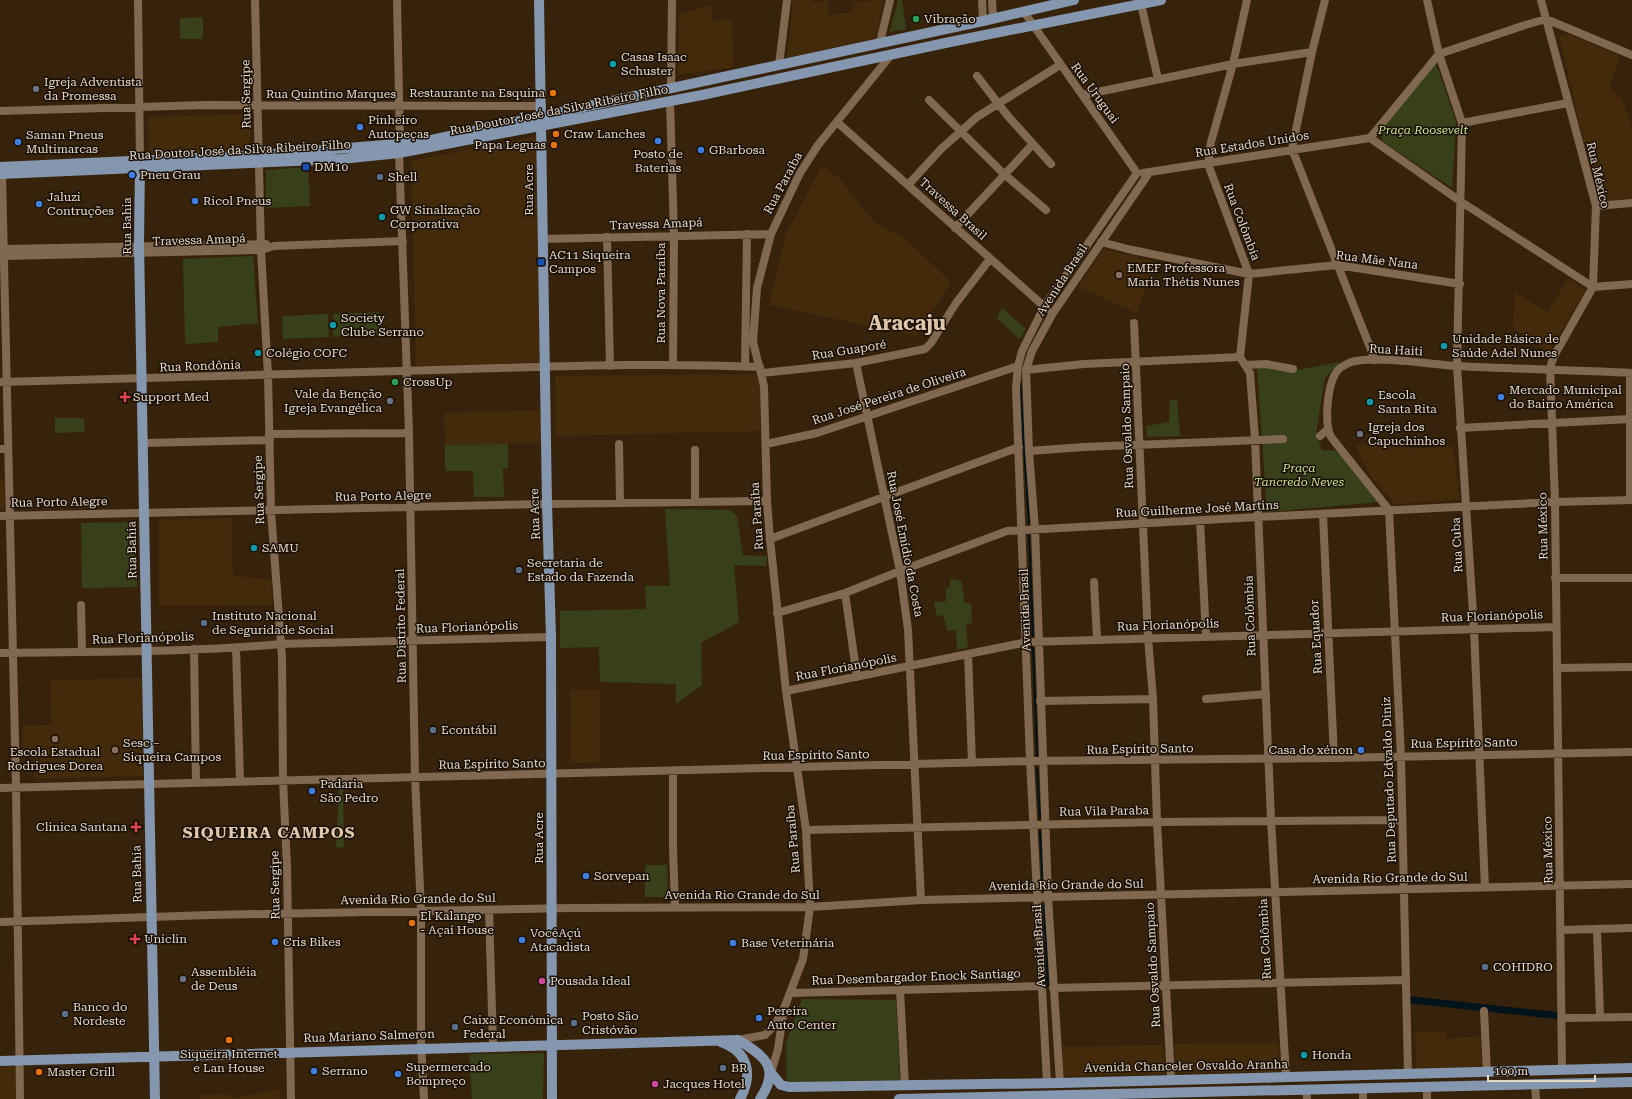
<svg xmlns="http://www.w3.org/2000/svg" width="1632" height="1099" font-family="'Roboto Serif',serif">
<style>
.built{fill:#432a0b}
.green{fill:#374019}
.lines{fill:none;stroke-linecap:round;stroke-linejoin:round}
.stream{stroke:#01131b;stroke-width:2}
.canal{stroke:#01131b;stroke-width:7}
.minor{stroke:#806950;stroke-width:8}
.major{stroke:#8497ae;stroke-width:10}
.leisure-dot{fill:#2e9e5b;stroke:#180f06;stroke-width:1.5}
.culture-dot{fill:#0f9aa8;stroke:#180f06;stroke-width:1.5}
.worship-dot{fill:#6b7280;stroke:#180f06;stroke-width:1.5}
.food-dot{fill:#e8710a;stroke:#180f06;stroke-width:1.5}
.shop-dot{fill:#3f7fe0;stroke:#180f06;stroke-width:1.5}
.transit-dot{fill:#1a4fb4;stroke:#180f06;stroke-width:1.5}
.service-dot{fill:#5c6f8a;stroke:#180f06;stroke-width:1.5}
.education-dot{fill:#8d6e63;stroke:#180f06;stroke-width:1.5}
.health-dot{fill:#e0444e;stroke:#180f06;stroke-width:1.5}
.hotel-dot{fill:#d1479c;stroke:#180f06;stroke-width:1.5}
.labels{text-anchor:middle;stroke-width:3;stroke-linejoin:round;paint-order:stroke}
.poi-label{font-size:12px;fill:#e6d9cb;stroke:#180f06;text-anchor:start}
.street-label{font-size:12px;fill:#e6d9cb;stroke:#180f06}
.park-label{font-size:12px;font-style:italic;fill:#cae08f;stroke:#180f06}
.district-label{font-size:16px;font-weight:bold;letter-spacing:1px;fill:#dfc5aa;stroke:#180f06}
.town-label{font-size:20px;font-weight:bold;fill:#dfc5aa;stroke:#180f06}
</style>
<rect width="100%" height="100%" fill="#37230b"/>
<!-- built -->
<path class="built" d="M 793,0 L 812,0 L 812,2 L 828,1 L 829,15 L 852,12 L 853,2 L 884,0 L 875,38 L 787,58 Z
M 712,5 L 712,21 L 732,19 L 734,67 L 678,75 L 679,14 Z
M 1569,34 L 1620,56 L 1609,88 L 1622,98 L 1632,126 L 1632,198 L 1598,202 L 1559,36 Z
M 250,114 L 251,151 L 149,154 L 148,117 Z
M 536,136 L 541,362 L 416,366 L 411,161 Z
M 822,165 L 840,179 L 873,221 L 907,240 L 951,282 L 917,336 L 769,305 L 785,236 Z
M 1103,249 L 1156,262 L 1137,313 L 1078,287 Z
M 1568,279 L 1586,290 L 1549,352 L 1513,328 L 1515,292 L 1547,312 Z
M 755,374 L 760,382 L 760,431 L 556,436 L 555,376 Z
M 541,410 L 542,443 L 445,445 L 444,413 Z
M 1355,445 L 1397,446 L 1412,449 L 1453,446 L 1460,500 L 1395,504 L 1369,474 Z
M 0,480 L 5,480 L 4,509 L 0,509 Z
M 232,518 L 233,576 L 271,579 L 272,605 L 159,606 L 159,520 Z
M 142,678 L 143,776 L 34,779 L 33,752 L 23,752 L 22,726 L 51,725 L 50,680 Z
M 571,690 L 600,690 L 600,762 L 570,763 Z
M 1415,1032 L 1446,1032 L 1446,1039 L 1481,1036 L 1482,1067 L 1416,1069 Z
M 1279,1043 L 1279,1072 L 1175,1073 L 1174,1044 Z
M 1163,1045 L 1165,1074 L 1063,1076 L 1062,1047 Z
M 15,1066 L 16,1099 L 0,1099 L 0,1067 Z
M 280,1089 L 280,1099 L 200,1099 L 200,1095 L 226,1094 L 234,1098 Z"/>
<!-- green -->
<path class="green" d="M 898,0 L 902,0 L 906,29 L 890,32 Z
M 203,17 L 203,39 L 180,39 L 180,18 Z
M 1436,64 L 1456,121 L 1452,188 L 1382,141 L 1382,128 Z
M 308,167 L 310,206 L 266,208 L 266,170 Z
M 253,256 L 258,323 L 218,327 L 218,342 L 185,344 L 183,259 Z
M 1002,308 L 1026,329 L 1019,339 L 997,318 Z
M 379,312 L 379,335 L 333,337 L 333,314 Z
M 328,314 L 329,337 L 283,339 L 282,316 Z
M 1340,362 L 1325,378 L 1316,433 L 1322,450 L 1339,451 L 1379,502 L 1267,512 L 1257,367 L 1292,371 Z
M 1177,399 L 1180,436 L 1147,437 L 1146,426 L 1169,422 L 1170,401 Z
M 55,418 L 84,418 L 85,432 L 55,433 Z
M 508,444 L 508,468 L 503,468 L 504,497 L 474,497 L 473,471 L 445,471 L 445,445 Z
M 665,509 L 730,510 L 737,516 L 743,555 L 767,556 L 766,566 L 734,565 L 739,622 L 701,643 L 702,685 L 676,704 L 676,684 L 600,682 L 599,647 L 560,648 L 560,611 L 646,609 L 645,586 L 670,586 Z
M 136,522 L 137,587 L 82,588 L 81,523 Z
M 949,579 L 961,581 L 965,603 L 971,603 L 972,623 L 966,624 L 968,648 L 957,650 L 956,630 L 948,631 L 943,615 L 937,616 L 934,603 L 946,601 L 946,589 L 951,586 Z
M 339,786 L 343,786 L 344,848 L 336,847 Z
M 645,865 L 667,865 L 668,897 L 645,897 Z
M 802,999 L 896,1000 L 900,1080 L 787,1082 L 786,1043 Z
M 544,1053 L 543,1099 L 472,1099 L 469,1054 Z"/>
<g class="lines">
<!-- stream -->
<path class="stream" d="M 1020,383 L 1029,524
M 1029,535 L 1033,636
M 1033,648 L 1037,756
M 1037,768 L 1040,818
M 1040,830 L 1043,891
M 1044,904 L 1048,986"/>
<!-- canal -->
<path class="canal" d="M 1413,1000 L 1561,1016"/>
<!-- minor -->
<path class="minor" d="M 138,0 L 140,161
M 255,0 L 261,250 L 268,375 L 271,511 L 282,657 L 283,780 L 287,867 L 291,1099
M 397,0 L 400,145
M 982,0 L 983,21
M 992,0 L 993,19
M 1138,0 L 1141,4 L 1158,79
M 1247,0 L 1233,64 L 1211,142 L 1208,164 L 1249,274 L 1240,357 L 1250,373 L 1255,439 L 1271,820 L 1286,1077
M 1325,0 L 1312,52 L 1292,149 L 1375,360
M 1427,0 L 1439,54 L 1462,123 L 1457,366 L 1474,629 L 1485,888
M 1541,0 L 1596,206 L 1593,287 L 1554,356 L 1550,368 L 1555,502 L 1562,1069
M 1024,12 L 1137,173
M 880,42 L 890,0
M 779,65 L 787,0
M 977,76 L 1007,115 L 1051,164
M 671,89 L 672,0
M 1083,95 L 1233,64 L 1312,52
M 929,100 L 1004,174 L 1046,210
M 670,101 L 674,235 L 673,365
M 0,111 L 207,105 L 542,106
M 837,122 L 1047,309
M 1462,123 L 1568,103
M 1370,138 L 1439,54 L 1525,25 L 1546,19 L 1632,55
M 1370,138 L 1460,201 L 1593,287 L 1632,284
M 399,153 L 409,433 L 415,777 L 421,911 L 421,1041 L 424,1099
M 1143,173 L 1370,138
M 2,174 L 16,787 L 20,1099
M 908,185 L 941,149 L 977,117 L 1060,65
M 1596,206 L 1632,203
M 955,228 L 1032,145
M 607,237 L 610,366
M 542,239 L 771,234
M 1101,242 L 1132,250 L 1249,274 L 1337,265 L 1460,284
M 4,249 L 266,244
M 4,256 L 261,250 L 274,246 L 403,241
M 1134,323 L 1148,638 L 1153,699 L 1157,822 L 1171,1079
M 856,363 L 900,571 L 908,630 L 921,900
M 1245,365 L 1266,364 L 1293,369
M 745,367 L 747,234
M 1026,370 L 1084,364 L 1240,357
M 762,373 L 856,363 L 925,349 L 931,343 L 956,303 L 990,259
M 0,382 C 145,379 290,375 435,370 C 544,367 652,362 760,367
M 1460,428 L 1630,419
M 269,434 L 409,433
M 1320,436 L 1327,430
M 143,443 L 270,440
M 619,444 L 620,503
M 766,444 L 817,433 L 1018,366
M 0,449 L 8,449
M 1029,451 L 1084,447 L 1283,439
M 1630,500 L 1630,373
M 695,502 L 695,450
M 1323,514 L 1334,758
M 0,516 L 547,504 L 767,501
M 1200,520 L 1206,636
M 770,539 L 1019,447
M 1555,578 L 1632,578
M 1094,582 L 1097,639
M 845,593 L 857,677
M 81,605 L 82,652
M 777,613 L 845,593 L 900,571 L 1007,531 L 1258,517 L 1555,502 L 1632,500
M 236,648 L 240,781
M 194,649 L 196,782
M 0,653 C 93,651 187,653 280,644 L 551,637
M 968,654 L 972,763
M 1557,668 L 1632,667
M 786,691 L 1027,642 L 1556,627
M 1206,699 L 1266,694
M 1040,701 L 1153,699
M 673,770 L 673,847 L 675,907
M 0,788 L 1030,761 L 1334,758 L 1632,752
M 806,830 L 1157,822 L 1402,820
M 489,910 L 493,1046
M 0,922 L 210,915 L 570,908 L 810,907 L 921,900 L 1632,884
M 1597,929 L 1600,1017
M 1560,930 L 1632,928
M 1053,988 L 1406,980
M 900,990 L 905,1086
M 791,993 L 1041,986
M 1484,1011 L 1487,1073
M 1562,1018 L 1632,1017
M 738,1040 L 765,1035 L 774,1026 L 783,1011 L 803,959 L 810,907 L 806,830 L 786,691 L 770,539 L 767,501 L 764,386 L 753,342 L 757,288 L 771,234 L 800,173 L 818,145 L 891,55
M 771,1073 L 778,1049 L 783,1014
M 1408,1074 L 1401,757 L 1389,510 L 1331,437 C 1324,423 1327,383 1338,370 C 1340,367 1347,364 1351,362 C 1375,355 1429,364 1456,366 C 1515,369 1573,370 1632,373
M 1047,1083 L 1030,761 L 1016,388 L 1018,366 L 1022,351 L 1044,307 L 1137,173
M 1060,1083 L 1048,897 L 1035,529 L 1029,451 L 1026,370 L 1032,351 L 1053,313 L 1149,173
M 1535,1084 L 1536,1099
M 1306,1089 L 1307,1099
M 1363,1099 L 1363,1087
M 1427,1099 L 1427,1087"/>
<!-- major -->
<path class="major" d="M 539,0 L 547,504 L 551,637 L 552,1099
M 140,163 L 139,245 L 155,1099
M 0,167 L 261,155 L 422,142 L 983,21 L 1074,0
M 0,174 L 341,159 L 399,153 L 702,95 L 950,42 L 1161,0
M 721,1042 C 749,1052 753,1075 740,1099
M 0,1061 L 738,1040 C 765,1056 781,1068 760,1099
M 771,1073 L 781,1085 L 789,1087 L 1060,1083 L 1632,1068
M 899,1099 L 1632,1082"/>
</g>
<!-- markers -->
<g class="leisure-dot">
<circle cx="916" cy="19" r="4"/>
<circle cx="395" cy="382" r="4"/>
</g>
<g class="culture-dot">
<circle cx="613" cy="64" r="4"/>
<circle cx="382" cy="217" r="4"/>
<circle cx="333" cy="325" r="4"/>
<circle cx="1444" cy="346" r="4"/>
<circle cx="258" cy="353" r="4"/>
<circle cx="1370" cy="402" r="4"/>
<circle cx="254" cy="548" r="4"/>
<circle cx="1304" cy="1055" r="4"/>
</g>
<g class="worship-dot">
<circle cx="36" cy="89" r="4"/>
<circle cx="390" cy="401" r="4"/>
<circle cx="1360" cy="434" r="4"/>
<circle cx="183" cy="979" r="4"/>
</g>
<g class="food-dot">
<circle cx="553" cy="93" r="4"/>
<circle cx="556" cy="134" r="4"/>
<circle cx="554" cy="145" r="4"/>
<circle cx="412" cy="923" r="4"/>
<circle cx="229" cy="1040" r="4"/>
<circle cx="39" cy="1072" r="4"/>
</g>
<g class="shop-dot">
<circle cx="360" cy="127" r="4"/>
<circle cx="658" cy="141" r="4"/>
<circle cx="18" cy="142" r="4"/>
<circle cx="701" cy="150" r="4"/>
<circle cx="132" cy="175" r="4"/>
<circle cx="195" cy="201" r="4"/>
<circle cx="39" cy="204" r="4"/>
<circle cx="1501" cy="397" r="4"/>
<circle cx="1361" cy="750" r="4"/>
<circle cx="312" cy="791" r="4"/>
<circle cx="586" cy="876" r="4"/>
<circle cx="522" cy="940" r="4"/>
<circle cx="275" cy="942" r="4"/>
<circle cx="733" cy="943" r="4"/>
<circle cx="759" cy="1018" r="4"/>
<circle cx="314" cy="1071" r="4"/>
<circle cx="398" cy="1074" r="4"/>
</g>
<g class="transit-dot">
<rect x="302" y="163" width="8" height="8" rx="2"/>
<rect x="537" y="258" width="8" height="8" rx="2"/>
</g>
<g class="service-dot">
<circle cx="380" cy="177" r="4"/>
<circle cx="519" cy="570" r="4"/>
<circle cx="204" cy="623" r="4"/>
<circle cx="433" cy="730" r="4"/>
<circle cx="1485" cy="967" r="4"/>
<circle cx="65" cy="1014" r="4"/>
<circle cx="574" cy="1023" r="4"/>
<circle cx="455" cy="1027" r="4"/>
<circle cx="723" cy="1068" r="4"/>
</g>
<g class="education-dot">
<circle cx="1119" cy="275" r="4"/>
<circle cx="55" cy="739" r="4"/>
<circle cx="115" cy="750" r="4"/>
</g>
<g class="health-dot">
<path d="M123 391h4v4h4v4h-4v4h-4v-4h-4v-4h4z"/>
<path d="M134 821h4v4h4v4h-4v4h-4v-4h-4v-4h4z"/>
<path d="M133 933h4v4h4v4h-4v4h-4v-4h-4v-4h4z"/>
</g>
<g class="hotel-dot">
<circle cx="542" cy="981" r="4"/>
<circle cx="655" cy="1084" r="4"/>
</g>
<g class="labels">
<!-- poi labels -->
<g class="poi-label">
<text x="924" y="23">Vibração</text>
<text x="621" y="61">Casas Isaac<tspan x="621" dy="14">Schuster</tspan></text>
<text x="44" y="86">Igreja Adventista<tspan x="44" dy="14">da Promessa</tspan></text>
<text x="545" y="97" text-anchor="end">Restaurante na Esquina</text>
<text x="368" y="124">Pinheiro<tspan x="368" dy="14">Autopeças</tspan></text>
<text x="564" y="138">Craw Lanches</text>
<text x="26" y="139">Saman Pneus<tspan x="26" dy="14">Multimarcas</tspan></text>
<text x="546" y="149" text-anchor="end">Papa Leguas</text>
<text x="709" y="154">GBarbosa</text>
<text x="658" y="158" text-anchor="middle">Posto de<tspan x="658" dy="14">Baterias</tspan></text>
<text x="314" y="171">DM10</text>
<text x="140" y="179">Pneu Grau</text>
<text x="388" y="181">Shell</text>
<text x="47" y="201">Jaluzi<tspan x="47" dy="14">Contruções</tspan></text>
<text x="203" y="205">Ricol Pneus</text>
<text x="390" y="214">GW Sinalização<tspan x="390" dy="14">Corporativa</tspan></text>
<text x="549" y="259">AC11 Siqueira<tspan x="549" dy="14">Campos</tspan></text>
<text x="1127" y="272">EMEF Professora<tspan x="1127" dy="14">Maria Thétis Nunes</tspan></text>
<text x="341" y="322">Society<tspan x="341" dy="14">Clube Serrano</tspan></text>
<text x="1452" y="343">Unidade Básica de<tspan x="1452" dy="14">Saúde Adel Nunes</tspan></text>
<text x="266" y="357">Colégio COFC</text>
<text x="403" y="386">CrossUp</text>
<text x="1509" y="394">Mercado Municipal<tspan x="1509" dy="14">do Bairro América</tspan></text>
<text x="382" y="398" text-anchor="end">Vale da Benção<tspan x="382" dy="14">Igreja Evangélica</tspan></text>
<text x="1378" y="399">Escola<tspan x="1378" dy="14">Santa Rita</tspan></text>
<text x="133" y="401">Support Med</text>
<text x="1368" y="431">Igreja dos<tspan x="1368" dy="14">Capuchinhos</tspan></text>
<text x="262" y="552">SAMU</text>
<text x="527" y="567">Secretaria de<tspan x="527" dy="14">Estado da Fazenda</tspan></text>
<text x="212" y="620">Instituto Nacional<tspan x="212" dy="14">de Seguridade Social</tspan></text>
<text x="441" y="734">Econtábil</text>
<text x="123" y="747">Sesc –<tspan x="123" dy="14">Siqueira Campos</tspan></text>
<text x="1353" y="754" text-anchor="end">Casa do xénon</text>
<text x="55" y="756" text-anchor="middle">Escola Estadual<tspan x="55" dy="14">Rodrigues Dorea</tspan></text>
<text x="320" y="788">Padaria<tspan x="320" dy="14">São Pedro</tspan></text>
<text x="127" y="831" text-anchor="end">Clinica Santana</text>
<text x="594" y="880">Sorvepan</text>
<text x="420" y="920">El Kalango<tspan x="420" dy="14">- Açaí House</tspan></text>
<text x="530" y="937">VocêAçú<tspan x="530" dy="14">Atacadista</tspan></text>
<text x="144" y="943">Uniclin</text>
<text x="283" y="946">Cris Bikes</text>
<text x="741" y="947">Base Veterinária</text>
<text x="1493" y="971">COHIDRO</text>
<text x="191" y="976">Assembléia<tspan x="191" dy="14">de Deus</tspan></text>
<text x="550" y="985">Pousada Ideal</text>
<text x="73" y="1011">Banco do<tspan x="73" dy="14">Nordeste</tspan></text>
<text x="767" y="1015">Pereira<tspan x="767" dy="14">Auto Center</tspan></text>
<text x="582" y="1020">Posto São<tspan x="582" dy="14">Cristóvão</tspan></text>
<text x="463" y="1024">Caixa Econômica<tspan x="463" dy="14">Federal</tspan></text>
<text x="229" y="1058" text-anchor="middle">Siqueira Internet<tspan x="229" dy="14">e Lan House</tspan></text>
<text x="1312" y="1059">Honda</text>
<text x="406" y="1071">Supermercado<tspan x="406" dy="14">Bompreço</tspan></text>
<text x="731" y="1072">BR</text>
<text x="322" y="1075">Serrano</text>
<text x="47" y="1076">Master Grill</text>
<text x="663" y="1088">Jacques Hotel</text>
</g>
<!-- street labels -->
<g class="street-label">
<text transform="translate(1095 93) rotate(54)" y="4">Rua Uruguai</text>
<text transform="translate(246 94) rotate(-91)" y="4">Rua Sergipe</text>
<text x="331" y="98">Rua Quintino Marques</text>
<text transform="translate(559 110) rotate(-11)" y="4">Rua Doutor José da Silva Ribeiro Filho</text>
<text transform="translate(1252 144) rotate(-9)" y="4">Rua Estados Unidos</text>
<text transform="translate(240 150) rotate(-3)" y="4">Rua Doutor José da Silva Ribeiro Filho</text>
<text transform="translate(1598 175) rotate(77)" y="4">Rua México</text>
<text transform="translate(783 183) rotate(-62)" y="4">Rua Paraíba</text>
<text transform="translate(529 190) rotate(-90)" y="4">Rua Acre</text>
<text transform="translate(953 209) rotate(42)" y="4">Travessa Brasil</text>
<text transform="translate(1242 222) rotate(69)" y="4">Rua Colômbia</text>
<text transform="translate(656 224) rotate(-2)" y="4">Travessa Amapá</text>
<text transform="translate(127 226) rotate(-90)" y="4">Rua Bahia</text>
<text transform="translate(199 240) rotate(-2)" y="4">Travessa Amapá</text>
<text transform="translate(1377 260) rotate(7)" y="4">Rua Mãe Nana</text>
<text transform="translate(1062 280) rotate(-57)" y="4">Avenida Brasil</text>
<text transform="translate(661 293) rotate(-90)" y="4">Rua Nova Paraíba</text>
<text transform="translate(849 350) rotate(-9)" y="4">Rua Guaporé</text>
<text transform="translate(1396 350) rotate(3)" y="4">Rua Haiti</text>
<text transform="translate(200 366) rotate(-2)" y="4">Rua Rondônia</text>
<text transform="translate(889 396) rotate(-18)" y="4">Rua José Pereira de Oliveira</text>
<text transform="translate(1127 426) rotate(-92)" y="4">Rua Osvaldo Sampaio</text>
<text transform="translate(259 490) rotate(-92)" y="4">Rua Sergipe</text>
<text transform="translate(383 496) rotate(-1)" y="4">Rua Porto Alegre</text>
<text transform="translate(59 502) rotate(-1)" y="4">Rua Porto Alegre</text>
<text transform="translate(1197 509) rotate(-3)" y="4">Rua Guilherme José Martins</text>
<text transform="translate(535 514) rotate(-92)" y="4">Rua Acre</text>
<text transform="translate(757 516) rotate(-94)" y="4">Rua Paraíba</text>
<text transform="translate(1543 526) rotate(-91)" y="4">Rua México</text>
<text transform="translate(905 544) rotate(79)" y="4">Rua José Emídio da Costa</text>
<text transform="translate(1457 545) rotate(-93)" y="4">Rua Cuba</text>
<text transform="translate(132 550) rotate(-91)" y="4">Rua Bahia</text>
<text transform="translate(1025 610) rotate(-92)" y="4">Avenida Brasil</text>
<text transform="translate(1250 616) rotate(-92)" y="4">Rua Colômbia</text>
<text transform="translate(1492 616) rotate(-2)" y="4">Rua Florianópolis</text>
<text transform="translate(1168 625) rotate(-2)" y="4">Rua Florianópolis</text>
<text transform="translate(401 626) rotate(-91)" y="4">Rua Distrito Federal</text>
<text transform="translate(467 627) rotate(-2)" y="4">Rua Florianópolis</text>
<text transform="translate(1316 637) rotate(-93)" y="4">Rua Equador</text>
<text transform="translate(143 638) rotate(-2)" y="4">Rua Florianópolis</text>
<text transform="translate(846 667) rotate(-11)" y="4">Rua Florianópolis</text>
<text transform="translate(1464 743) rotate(-1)" y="4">Rua Espírito Santo</text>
<text transform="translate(1140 749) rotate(-1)" y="4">Rua Espírito Santo</text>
<text transform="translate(816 755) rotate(-1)" y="4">Rua Espírito Santo</text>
<text transform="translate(492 764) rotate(-1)" y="4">Rua Espírito Santo</text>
<text transform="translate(1389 780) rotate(-92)" y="4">Rua Deputado Edvaldo Diniz</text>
<text transform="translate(1104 811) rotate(-1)" y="4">Rua Vila Paraba</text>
<text transform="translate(539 838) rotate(-90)" y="4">Rua Acre</text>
<text transform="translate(793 839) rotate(-95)" y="4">Rua Paraíba</text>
<text transform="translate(1548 850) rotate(-91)" y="4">Rua México</text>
<text transform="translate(137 874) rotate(-91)" y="4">Rua Bahia</text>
<text transform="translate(1390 878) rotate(-1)" y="4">Avenida Rio Grande do Sul</text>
<text transform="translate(275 885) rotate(-91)" y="4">Rua Sergipe</text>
<text transform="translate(1066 885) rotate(-1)" y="4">Avenida Rio Grande do Sul</text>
<text x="742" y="899">Avenida Rio Grande do Sul</text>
<text transform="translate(418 899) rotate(-1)" y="4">Avenida Rio Grande do Sul</text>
<text transform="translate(1265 939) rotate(-93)" y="4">Rua Colômbia</text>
<text transform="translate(1039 946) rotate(-93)" y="4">Avenida Brasil</text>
<text transform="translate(1153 965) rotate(-93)" y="4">Rua Osvaldo Sampaio</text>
<text transform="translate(916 977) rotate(-2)" y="4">Rua Desembargador Enock Santiago</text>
<text transform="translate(369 1036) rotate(-2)" y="4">Rua Mariano Salmeron</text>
<text transform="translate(1186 1066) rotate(-1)" y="4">Avenida Chanceler Osvaldo Aranha</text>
</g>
<!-- park labels -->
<g class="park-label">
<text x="1423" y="134">Praça Roosevelt</text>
<text x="1299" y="472">Praça<tspan x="1299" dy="14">Tancredo Neves</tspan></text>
</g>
<!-- district labels -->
<g class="district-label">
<text x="269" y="838">SIQUEIRA CAMPOS</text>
</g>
<!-- town labels -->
<g class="town-label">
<text x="907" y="330">Aracaju</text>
</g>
</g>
<!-- scale -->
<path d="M1488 1075v6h107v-6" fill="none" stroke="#e6d9cb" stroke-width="2"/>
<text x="1494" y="1075" font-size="12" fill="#e6d9cb" stroke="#180f06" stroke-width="3" paint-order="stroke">100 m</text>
</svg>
